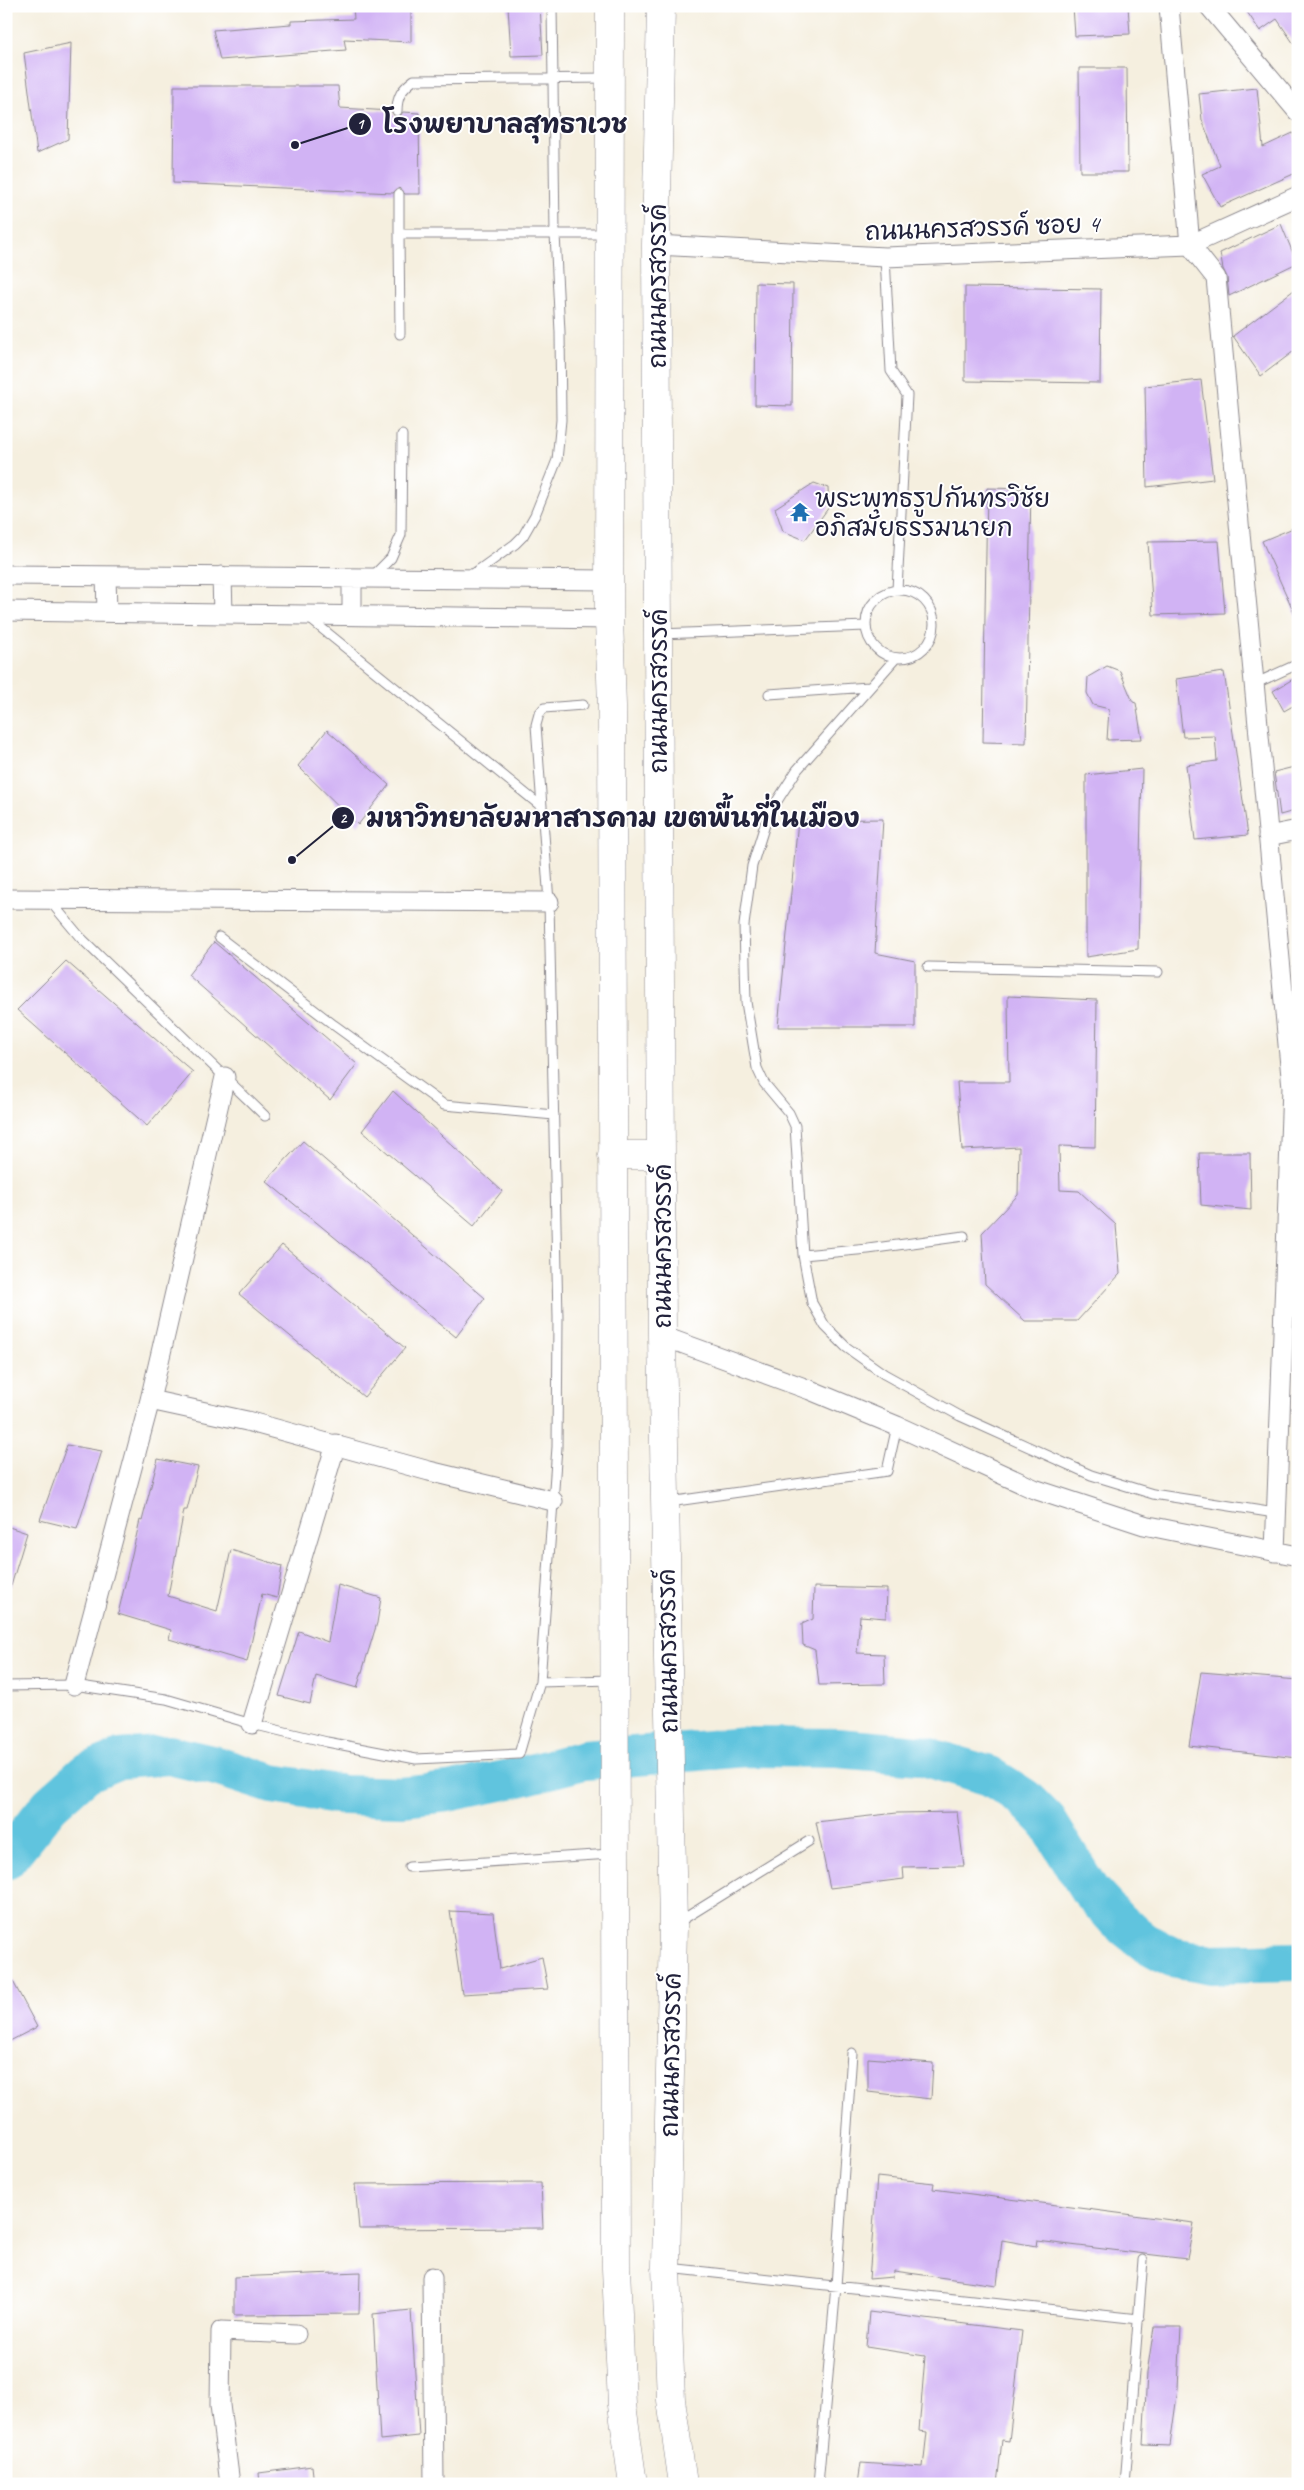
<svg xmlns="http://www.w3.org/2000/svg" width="1304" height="2490" font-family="Caveat,'Playpen Sans Thai',sans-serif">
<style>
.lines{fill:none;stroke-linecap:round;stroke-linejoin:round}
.river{stroke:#61c4de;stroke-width:40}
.building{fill:#d1b3f4}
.service-casing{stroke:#8c888d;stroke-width:11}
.minor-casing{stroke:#8c888d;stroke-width:21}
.primary-casing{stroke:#8c888d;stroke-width:29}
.service{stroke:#fff;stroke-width:9}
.minor{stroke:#fff;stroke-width:19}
.primary{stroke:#fff;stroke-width:28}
.labels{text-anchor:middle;stroke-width:4;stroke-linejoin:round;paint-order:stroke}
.street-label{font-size:25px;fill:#22223b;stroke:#fff}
.poi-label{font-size:25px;fill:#22223b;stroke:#fff;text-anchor:start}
.leader{fill:none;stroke:#22223b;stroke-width:2}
.callout-dot{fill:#22223b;stroke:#fff;stroke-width:2}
.mark-label{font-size:15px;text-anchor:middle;font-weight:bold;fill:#fff}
.callout-label{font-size:26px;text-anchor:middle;font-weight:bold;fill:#22223b;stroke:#fff;stroke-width:4;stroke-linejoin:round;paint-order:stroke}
</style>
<rect width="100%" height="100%" fill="#fff"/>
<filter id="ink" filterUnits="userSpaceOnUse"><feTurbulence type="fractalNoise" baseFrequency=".02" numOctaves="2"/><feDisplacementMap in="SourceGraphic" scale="10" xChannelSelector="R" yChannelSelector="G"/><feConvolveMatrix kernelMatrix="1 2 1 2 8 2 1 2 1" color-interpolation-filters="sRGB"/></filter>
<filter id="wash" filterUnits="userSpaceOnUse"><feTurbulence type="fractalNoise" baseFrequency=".0096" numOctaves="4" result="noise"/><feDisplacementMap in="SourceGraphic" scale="20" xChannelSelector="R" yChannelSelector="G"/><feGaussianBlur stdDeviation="1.12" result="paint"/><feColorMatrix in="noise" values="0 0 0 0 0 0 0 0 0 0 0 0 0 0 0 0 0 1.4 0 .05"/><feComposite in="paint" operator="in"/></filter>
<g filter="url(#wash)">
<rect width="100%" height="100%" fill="#f5efdf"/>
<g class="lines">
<!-- river -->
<path class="river" d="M 6,1860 L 50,1805 L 86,1773 L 120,1759 L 169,1755 L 216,1766 L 272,1784 L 344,1795 L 402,1797 L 448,1792 L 515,1778 L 584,1760 L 748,1747 L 837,1748 L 920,1755 L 990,1776 L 1024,1798 L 1047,1821 L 1090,1891 L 1119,1922 L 1146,1943 L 1172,1957 L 1212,1964 L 1298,1962"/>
</g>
<g id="blocks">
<!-- building -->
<path class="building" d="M 353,6 L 411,7 L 411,42 L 344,39 L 346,50 L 220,60 L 213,30 L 291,24 L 291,21 L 354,19 Z
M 508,6 L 540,6 L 543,55 L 511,56 Z
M 1073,6 L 1128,6 L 1130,34 L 1075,36 Z
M 1243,6 L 1298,6 L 1298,50 L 1277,19 L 1260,31 Z
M 71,43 L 68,139 L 37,153 L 24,53 Z
M 1079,68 L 1127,68 L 1128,172 L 1080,172 Z
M 174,86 L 338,86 L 340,108 L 391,111 L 396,117 L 400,116 L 403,112 L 419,113 L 420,194 L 405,194 L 399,188 L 393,193 L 173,183 Z
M 1257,88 L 1263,147 L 1293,133 L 1298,144 L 1298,172 L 1220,207 L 1202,174 L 1220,166 L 1202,120 L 1199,94 Z
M 1281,224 L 1297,263 L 1229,296 L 1227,277 L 1223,269 L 1220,253 Z
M 756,283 L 793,284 L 792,406 L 755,405 Z
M 965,287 L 1101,289 L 1100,383 L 965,381 Z
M 1298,287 L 1298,348 L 1261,376 L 1233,336 Z
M 1201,380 L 1213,479 L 1147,487 L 1145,386 Z
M 814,483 L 828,488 L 829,507 L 805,540 L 783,531 L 775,508 Z
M 987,488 L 1031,489 L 1026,743 L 983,742 Z
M 1298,526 L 1298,621 L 1262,541 Z
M 1219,541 L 1225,613 L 1153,615 L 1148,542 Z
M 1107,666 L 1120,671 L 1133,702 L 1136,703 L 1142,739 L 1107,740 L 1109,709 L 1093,705 L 1087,693 L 1088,677 Z
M 1224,672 L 1248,835 L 1195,840 L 1186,765 L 1217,761 L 1215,736 L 1183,737 L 1176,679 Z
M 1298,676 L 1298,703 L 1284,711 L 1273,691 Z
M 327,730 L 389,785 L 358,825 L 298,766 Z
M 1298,766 L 1298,810 L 1280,815 L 1274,772 Z
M 1142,769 L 1138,949 L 1086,957 L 1086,775 Z
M 883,819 L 875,953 L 915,961 L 915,1027 L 778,1027 L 798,820 Z
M 214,942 L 357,1064 L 330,1100 L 188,975 Z
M 66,961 L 193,1072 L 147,1126 L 17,1010 Z
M 1008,996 L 1097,1000 L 1095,1147 L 1059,1146 L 1060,1190 L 1079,1191 L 1116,1225 L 1120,1274 L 1077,1321 L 1025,1321 L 985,1284 L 982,1233 L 1018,1195 L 1019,1147 L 962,1150 L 957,1082 L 1009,1082 Z
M 393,1091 L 502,1191 L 474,1226 L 362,1131 Z
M 303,1141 L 485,1298 L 456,1337 L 266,1181 Z
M 1199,1153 L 1250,1153 L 1251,1210 L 1201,1205 Z
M 282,1245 L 405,1348 L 364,1397 L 239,1294 Z
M 67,1445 L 102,1451 L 77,1529 L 40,1520 Z
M 158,1459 L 198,1467 L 187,1510 L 184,1510 L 168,1596 L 217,1611 L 231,1550 L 282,1566 L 277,1598 L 262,1594 L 247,1662 L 169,1639 L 171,1630 L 118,1614 L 140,1520 L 142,1521 Z
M 6,1526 L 27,1533 L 11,1586 L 6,1585 Z
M 338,1585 L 381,1598 L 377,1623 L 357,1688 L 316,1676 L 310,1704 L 279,1696 L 299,1631 L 328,1642 Z
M 814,1587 L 887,1589 L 886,1618 L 860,1616 L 857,1653 L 884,1654 L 885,1684 L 819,1685 L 815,1650 L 803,1645 L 802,1624 L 813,1619 Z
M 1201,1672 L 1298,1680 L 1298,1758 L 1189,1746 Z
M 957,1812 L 964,1866 L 903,1867 L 904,1879 L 830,1888 L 816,1822 L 897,1813 Z
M 450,1911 L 493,1913 L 500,1969 L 542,1957 L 548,1989 L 462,1994 Z
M 6,1968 L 37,2027 L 6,2043 Z
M 868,2058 L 933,2063 L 931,2099 L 868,2092 Z
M 877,2177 L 934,2183 L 933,2189 L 1194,2223 L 1187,2259 L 1037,2241 L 1036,2246 L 1002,2240 L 997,2285 L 894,2271 L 893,2277 L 869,2279 Z
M 541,2183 L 543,2228 L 359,2229 L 355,2184 Z
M 360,2272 L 359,2314 L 234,2315 L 234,2277 Z
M 411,2310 L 419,2436 L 380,2440 L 373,2314 Z
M 869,2312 L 1022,2331 L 1009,2441 L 1002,2440 L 997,2484 L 858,2484 L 861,2463 L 923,2467 L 927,2432 L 919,2431 L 925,2356 L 866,2347 Z
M 1154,2327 L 1181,2327 L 1178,2388 L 1170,2446 L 1143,2445 L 1147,2373 Z
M 312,2466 L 314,2484 L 260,2484 L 259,2473 Z"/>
</g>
</g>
<g filter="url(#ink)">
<use href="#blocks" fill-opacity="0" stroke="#8c888d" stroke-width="1"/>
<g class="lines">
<defs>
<path id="service" d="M 397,111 C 397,96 402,89 414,80 L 608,78
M 399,194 L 399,234 L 607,234
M 399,234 L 400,334
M 885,257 L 891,371 L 907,395 L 897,590
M 374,575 L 391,558 L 401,535 L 402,435
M 469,577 L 515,544 L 523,536 L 535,515 L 557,460 L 561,420 L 560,332 L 555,234 L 552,6
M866 624a34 34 0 1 1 68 0a34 34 0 1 1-68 0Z
M 309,618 L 542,807
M 660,634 L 866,626
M 895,659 L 797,770 L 768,815 L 752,866 L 744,925 L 746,1002 L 757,1068 L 764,1083 L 789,1113 L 795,1126 L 803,1255 L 812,1303 L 825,1326 L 846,1347 L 884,1374 L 960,1416 L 1091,1475 L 1153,1494 L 1275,1513
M 1254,684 L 1298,664
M 769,694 L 869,687
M 50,901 L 80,937 L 265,1116
M 219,937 L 334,1025 L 444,1105 L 554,1115
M 928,967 L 1158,972
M 803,1255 L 868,1249 L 964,1236
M 669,1502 L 887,1471 L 897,1426
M 540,1682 L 557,1447 L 558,1318 L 549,902 L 536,725 L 539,714 L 544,708 L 583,705
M 6,1686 L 74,1685 L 166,1699 L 252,1724 L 327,1742 L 416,1759 L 519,1754 L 540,1682 L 611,1680
M 409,1867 L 611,1854
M 677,1923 L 809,1841
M 669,2268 L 1139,2319
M 818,2484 L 836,2286 L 852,2053
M 1125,2484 L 1143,2260"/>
<path id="minor" d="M 1169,6 L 1190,245 L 1216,278 L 1292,1087 L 1298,1084
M 1209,6 L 1298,112
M 656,245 L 885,257 L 1190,245 L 1298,196
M 6,575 L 609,580
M 106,576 L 107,612
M 222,576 L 223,614
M 352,578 L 352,615
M 6,611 L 609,619
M 1268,836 L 1298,830
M 6,899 L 549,902
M 662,1336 L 810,1390 L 897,1426 L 1034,1489 L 1144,1525 L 1298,1556
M 150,1400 L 225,1077
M 1275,1552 L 1292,1087
M 74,1685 L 150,1400 L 247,1421 L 429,1471 L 553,1501
M 252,1724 L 336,1444
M 432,2277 L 434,2484
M 230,2484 L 220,2405 L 221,2331 L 296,2334"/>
<path id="primary" d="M 610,6 L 609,619 L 612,706 L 616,2268 L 622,2405 L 633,2484
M 661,6 L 656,245 L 658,635 L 662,1336 L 673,1926 L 666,2267 L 671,2400 L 683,2484
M 612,1155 L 661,1155"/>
</defs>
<!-- service casing -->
<use href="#service" class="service-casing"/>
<!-- minor casing -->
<use href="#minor" class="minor-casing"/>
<!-- primary casing -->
<use href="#primary" class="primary-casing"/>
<!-- service -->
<use href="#service" class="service"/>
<!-- minor -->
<use href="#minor" class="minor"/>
<!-- primary -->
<use href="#primary" class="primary"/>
</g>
</g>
<!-- icons -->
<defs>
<symbol id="temple-bare" viewBox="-9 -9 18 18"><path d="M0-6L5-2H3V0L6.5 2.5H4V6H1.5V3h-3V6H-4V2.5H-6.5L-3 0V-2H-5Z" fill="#1f6fb2" stroke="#fff" stroke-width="2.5" paint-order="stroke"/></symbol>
</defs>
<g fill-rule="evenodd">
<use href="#temple-bare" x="786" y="498" width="28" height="28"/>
</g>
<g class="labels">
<!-- street labels -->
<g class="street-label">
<text transform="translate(982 227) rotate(-2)" y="9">ถนนนครสวรรค์ ซอย 4</text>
<text transform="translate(657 286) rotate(-90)" y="9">ถนนนครสวรรค์</text>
<text transform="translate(658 691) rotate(-90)" y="9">ถนนนครสวรรค์</text>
<text transform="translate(662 1246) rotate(-90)" y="9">ถนนนครสวรรค์</text>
<text transform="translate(667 1651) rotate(-91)" y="9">ถนนนครสวรรค์</text>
<text transform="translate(670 2055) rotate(-89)" y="9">ถนนนครสวรรค์</text>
</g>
<!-- poi labels -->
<g class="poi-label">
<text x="815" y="507">พระพุทธรูปกันทรวิชัย<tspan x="815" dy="29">อภิสมัยธรรมนายก</tspan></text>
</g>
</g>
<!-- callouts -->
<path class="leader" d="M295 145L360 124M292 860L343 818"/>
<g class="callout-dot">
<circle cx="295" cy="145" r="5"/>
<circle cx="292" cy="860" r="5"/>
<circle cx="360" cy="124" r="12"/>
<circle cx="343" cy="818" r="12"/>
</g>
<g class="mark-label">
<text x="360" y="129">1</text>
<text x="343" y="823">2</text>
</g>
<g class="callout-label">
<text x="505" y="133">โรงพยาบาลสุทธาเวช</text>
<text x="613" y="827">มหาวิทยาลัยมหาสารคาม เขตพื้นที่ในเมือง</text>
</g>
<!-- margin -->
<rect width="1304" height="2490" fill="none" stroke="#fff" stroke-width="25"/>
</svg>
